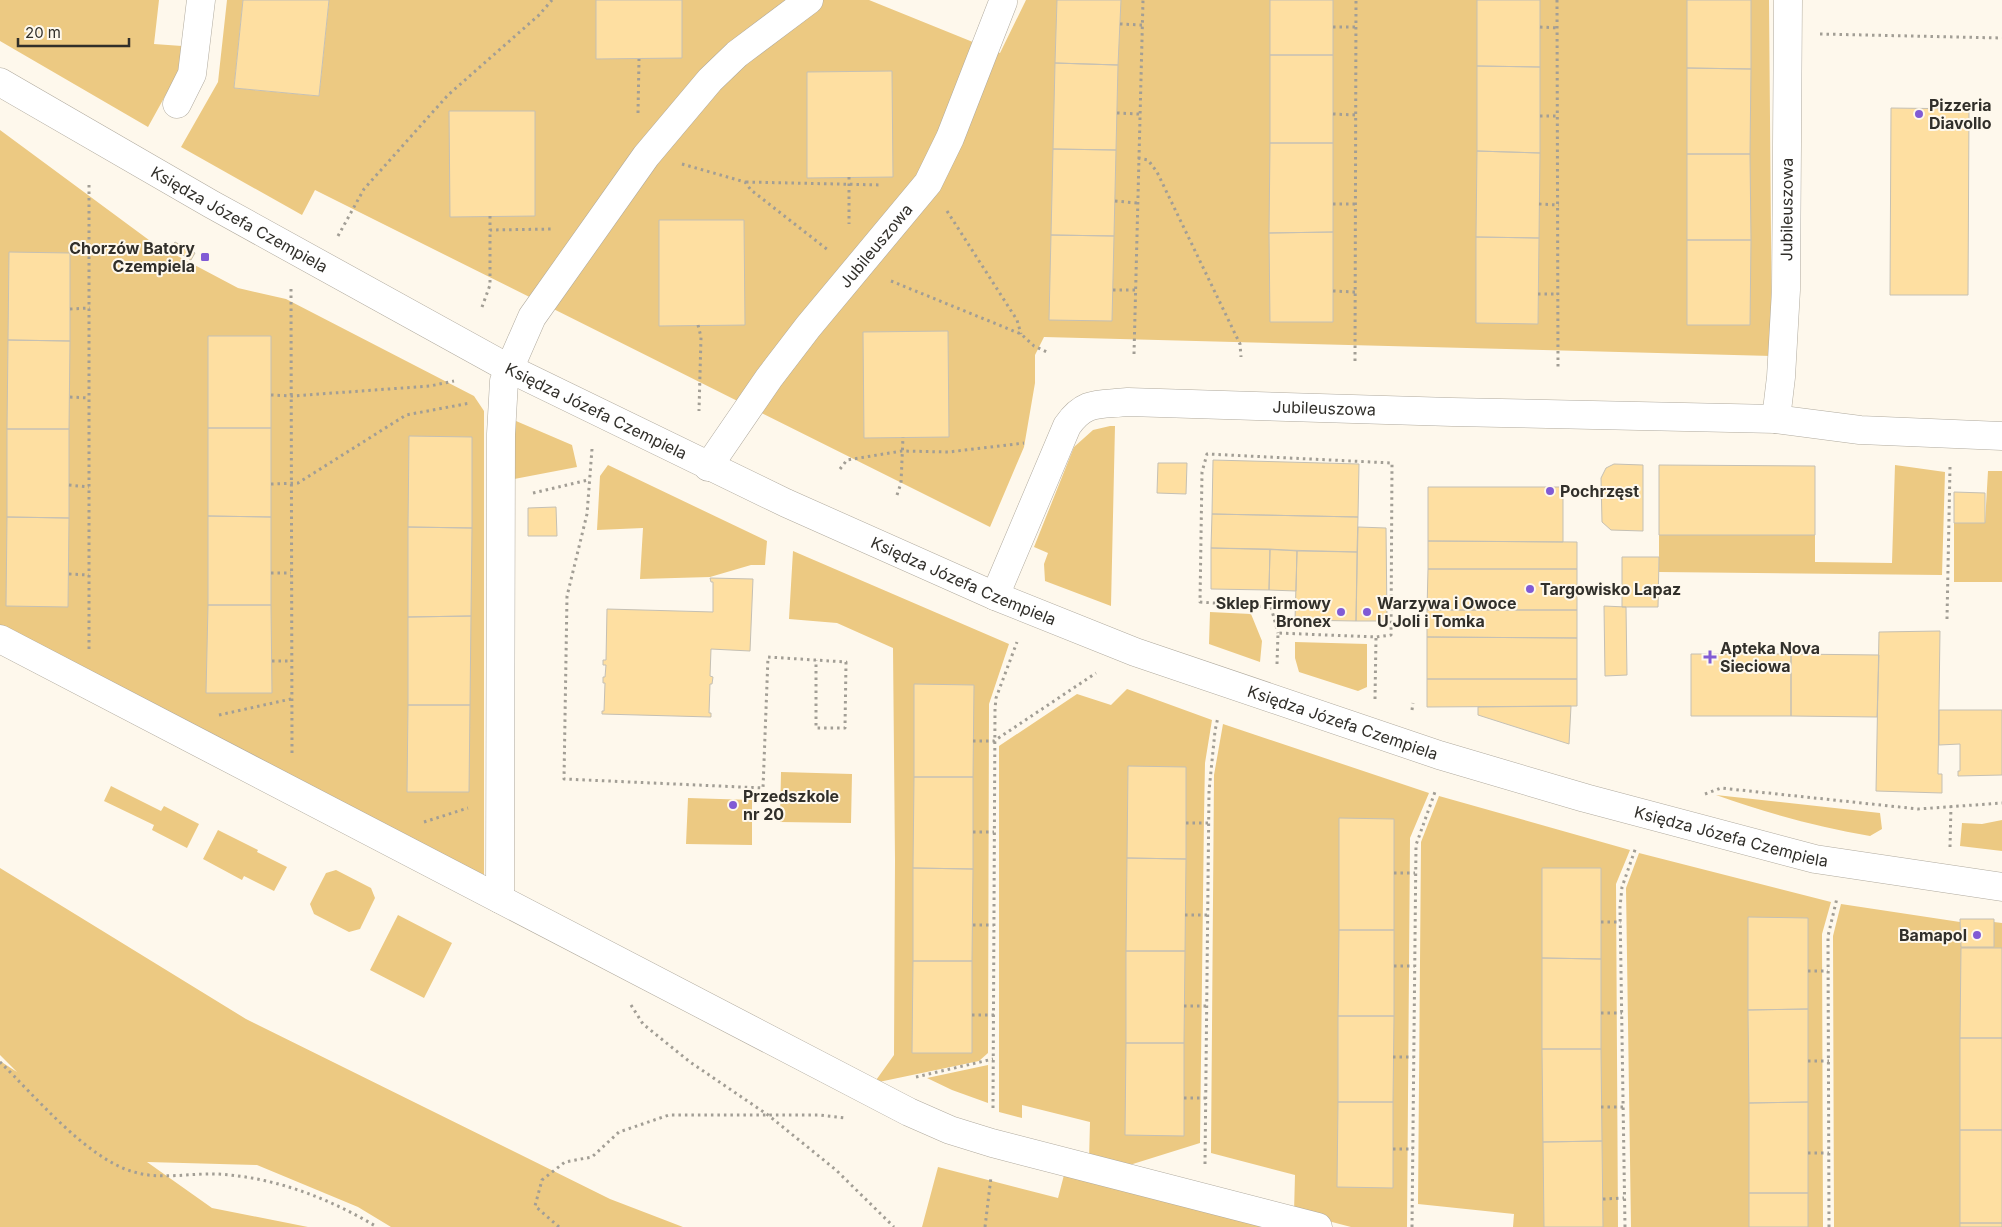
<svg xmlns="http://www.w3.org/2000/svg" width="2002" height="1227" font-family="Inter,sans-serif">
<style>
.green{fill:#ecc982}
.building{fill:#fedfa1;stroke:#c5c0b4}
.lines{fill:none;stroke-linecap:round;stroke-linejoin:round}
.minor-casing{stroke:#b0aa9e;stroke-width:29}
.path{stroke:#a29e95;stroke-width:3;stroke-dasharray:2.5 4;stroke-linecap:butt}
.minor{stroke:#fff;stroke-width:28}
.poi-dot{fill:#815bd5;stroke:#fef8ec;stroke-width:2}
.labels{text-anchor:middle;stroke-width:4;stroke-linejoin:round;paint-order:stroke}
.poi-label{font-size:16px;font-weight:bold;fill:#312f2a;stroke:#fef8ec;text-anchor:start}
.street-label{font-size:16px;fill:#312f2a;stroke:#fef8ec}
</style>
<rect width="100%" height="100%" fill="#fef8ec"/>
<!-- green -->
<path class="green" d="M 0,0 L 159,0 L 154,44 L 182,46 L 180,69 L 148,127 L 0,41 Z
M 227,0 L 243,0 L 234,88 L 319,96 L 329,0 L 869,0 L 1000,53 L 1026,0 L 1769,0 L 1772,356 L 1044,337 L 1035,355 L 1035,383 L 1024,447 L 990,527 L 315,190 L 302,215 L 181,147 L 218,82 Z
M 0,130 L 153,243 L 238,288 L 286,299 L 474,396 L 484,411 L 484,876 L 0,630 Z
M 516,421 L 572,445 L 577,467 L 509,480 Z
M 1110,426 L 1115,426 L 1111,606 L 1045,581 L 1044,564 L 1048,553 L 1034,547 L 1074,447 L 1093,430 Z
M 608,465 L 767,541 L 765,565 L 751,565 L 710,577 L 640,579 L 643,528 L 597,530 L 600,476 Z
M 1895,465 L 1945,472 L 1942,575 L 1659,572 L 1659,535 L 1815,535 L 1815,562 L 1892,563 Z
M 1988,471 L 2002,471 L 2002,582 L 1954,582 L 1954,523 L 1985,523 Z
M 793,551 L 1009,644 L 989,704 L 988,1053 L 979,1061 L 874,1083 L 894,1055 L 895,860 L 893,648 L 837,623 L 789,619 Z
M 1210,612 L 1251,614 L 1262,641 L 1260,662 L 1209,644 Z
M 1295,642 L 1367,644 L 1367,687 L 1358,691 L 1299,672 L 1295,658 Z
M 1127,689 L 1212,720 L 1205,763 L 1204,816 L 1200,1143 L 1120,1168 L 1089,1160 L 1090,1122 L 1022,1105 L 1022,1118 L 999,1112 L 999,746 L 1077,694 L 1111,705 Z
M 1223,724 L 1429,793 L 1410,838 L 1407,1227 L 1351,1227 L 1294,1212 L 1295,1175 L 1211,1153 L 1214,775 Z
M 781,772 L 852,774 L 851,823 L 780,822 Z
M 111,786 L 161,811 L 164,806 L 199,824 L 187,848 L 152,830 L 154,825 L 104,801 Z
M 1716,795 L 1880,813 L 1882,829 L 1870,836 C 1818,827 1766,813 1716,795 Z
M 1439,796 L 1630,850 L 1616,884 L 1618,1227 L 1513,1227 L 1514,1214 L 1418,1204 L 1421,842 Z
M 688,798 L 752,800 L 752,845 L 686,844 Z
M 2002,820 L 2002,851 L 1960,846 L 1962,823 L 1982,824 Z
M 218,830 L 258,850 L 257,852 L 287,867 L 274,891 L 244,876 L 242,880 L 203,859 Z
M 1639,853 L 1831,902 L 1822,934 L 1823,1227 L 1631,1227 L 1626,888 Z
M 0,868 L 246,1019 L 610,1199 L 683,1227 L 391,1227 L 358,1207 L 257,1165 L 147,1162 L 212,1208 L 308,1227 L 0,1227 L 0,1061 L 17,1072 L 0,1055 Z
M 336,870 L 371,888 L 375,898 L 360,929 L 349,932 L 314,914 L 310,904 L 326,873 Z
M 1841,904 L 1960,922 L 1961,947 L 1994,947 L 1994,922 L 2002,923 L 2002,1227 L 1834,1227 L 1833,936 Z
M 398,915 L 452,943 L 424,998 L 370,970 Z
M 988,1065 L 988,1103 L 952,1090 L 927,1078 Z
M 938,1167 L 1058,1198 L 1064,1175 L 1278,1227 L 922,1227 Z"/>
<!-- building -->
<path class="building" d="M 243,0 L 329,0 L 319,96 L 234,88 Z
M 596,0 L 682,0 L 682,58 L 596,59 Z
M 1057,0 L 1121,0 L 1118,65 L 1055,63 Z
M 1270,0 L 1333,0 L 1333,55 L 1270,55 Z
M 1477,0 L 1540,0 L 1540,67 L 1477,66 Z
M 1687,0 L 1751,0 L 1751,69 L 1687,68 Z
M 1270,55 L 1333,55 L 1333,143 L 1270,143 Z
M 1055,63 L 1118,65 L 1116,150 L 1053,149 Z
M 1477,66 L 1540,67 L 1540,153 L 1477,151 Z
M 1687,68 L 1751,69 L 1750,154 L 1687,154 Z
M 892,71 L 893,177 L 807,178 L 807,72 Z
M 1891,108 L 1969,109 L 1968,295 L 1890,295 Z
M 449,111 L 535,111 L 535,216 L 450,217 Z
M 1270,143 L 1333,143 L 1333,232 L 1269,233 Z
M 1053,149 L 1116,150 L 1114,236 L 1051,235 Z
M 1477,151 L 1540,153 L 1539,238 L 1476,237 Z
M 1687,154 L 1750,154 L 1751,240 L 1687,240 Z
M 659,220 L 744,220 L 745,325 L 659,326 Z
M 1333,232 L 1333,322 L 1270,322 L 1269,233 Z
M 1051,235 L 1114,236 L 1112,321 L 1049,320 Z
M 1476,237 L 1539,238 L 1538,324 L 1476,323 Z
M 1687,240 L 1751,240 L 1750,325 L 1687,325 Z
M 175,242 L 195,253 L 191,260 L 171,248 Z
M 9,252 L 70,253 L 70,341 L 8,340 Z
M 948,331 L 949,437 L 864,438 L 863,332 Z
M 208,336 L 271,336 L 271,428 L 208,428 Z
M 8,340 L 70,341 L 69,429 L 7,429 Z
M 208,428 L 271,428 L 271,517 L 208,516 Z
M 7,429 L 69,429 L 69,518 L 7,517 Z
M 409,436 L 472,437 L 472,528 L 408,527 Z
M 1213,460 L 1359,464 L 1358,517 L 1212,514 Z
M 1158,463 L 1187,463 L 1186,494 L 1157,493 Z
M 1614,464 L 1643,465 L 1643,531 L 1611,530 L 1602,522 L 1601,478 L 1606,468 Z
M 1659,465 L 1815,466 L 1815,535 L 1659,535 Z
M 1428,487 L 1563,487 L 1563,542 L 1428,541 Z
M 1954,492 L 1985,493 L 1985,523 L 1954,523 Z
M 556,507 L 557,536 L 528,536 L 528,508 Z
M 1212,514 L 1358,517 L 1357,552 L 1211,548 Z
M 208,516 L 271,517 L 271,605 L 208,605 Z
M 7,517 L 69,518 L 68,607 L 6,606 Z
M 408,527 L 472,528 L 471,616 L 408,617 Z
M 1358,527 L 1386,528 L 1387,621 L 1356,621 Z
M 1428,541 L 1577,542 L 1577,569 L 1428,569 Z
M 1211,548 L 1270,549 L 1269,590 L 1211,589 Z
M 1270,549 L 1297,551 L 1296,591 L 1269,590 Z
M 1297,551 L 1357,552 L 1356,621 L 1295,620 Z
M 1622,557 L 1659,557 L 1658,607 L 1622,607 Z
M 1428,569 L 1577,569 L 1577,610 L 1427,610 Z
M 710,578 L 753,579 L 750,651 L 711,649 L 710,676 L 713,677 L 712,684 L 710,684 L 709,713 L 711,713 L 711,717 L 602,714 L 602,711 L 604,711 L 605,683 L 603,683 L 603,677 L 605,677 L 606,665 L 603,665 L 603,660 L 606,660 L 607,609 L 713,612 L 713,582 L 711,582 Z
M 208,605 L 271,605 L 272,693 L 206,693 Z
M 1604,606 L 1626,607 L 1627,675 L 1605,676 Z
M 1427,610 L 1577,610 L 1577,638 L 1427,637 Z
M 471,616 L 470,705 L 408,705 L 408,617 Z
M 1940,631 L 1938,774 L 1942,774 L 1942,793 L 1876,791 L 1879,632 Z
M 1427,637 L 1577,638 L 1577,679 L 1427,679 Z
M 1691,654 L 1791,654 L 1791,716 L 1691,716 Z
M 1791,654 L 1879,655 L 1877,717 L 1791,716 Z
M 1427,679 L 1577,679 L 1577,706 L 1427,707 Z
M 914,684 L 974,685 L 973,777 L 914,777 Z
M 408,705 L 470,705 L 469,792 L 407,792 Z
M 1571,706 L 1569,744 L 1478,715 L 1478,707 Z
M 1939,710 L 2002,710 L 2002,775 L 1958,776 L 1958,771 L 1960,771 L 1960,744 L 1939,745 Z
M 1128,766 L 1186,767 L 1186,859 L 1127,858 Z
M 914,777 L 973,777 L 973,869 L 913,868 Z
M 1339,818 L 1394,819 L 1394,930 L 1339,930 Z
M 1127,858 L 1186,859 L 1185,951 L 1126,951 Z
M 913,868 L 973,869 L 972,961 L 913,961 Z
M 1542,868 L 1601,868 L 1601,959 L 1542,958 Z
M 1748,917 L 1808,918 L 1808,1009 L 1748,1010 Z
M 1960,919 L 1994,919 L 1994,947 L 1961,947 Z
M 1339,930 L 1394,930 L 1394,1016 L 1338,1016 Z
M 1961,948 L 2002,948 L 2002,1038 L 1960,1038 Z
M 1126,951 L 1185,951 L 1184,1043 L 1126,1043 Z
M 1542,958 L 1601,959 L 1601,1049 L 1542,1049 Z
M 913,961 L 972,961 L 972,1053 L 912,1053 Z
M 1808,1009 L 1808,1102 L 1749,1103 L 1748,1010 Z
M 1338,1016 L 1394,1016 L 1393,1102 L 1338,1102 Z
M 1960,1038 L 2002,1038 L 2002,1130 L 1960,1130 Z
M 1126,1043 L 1184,1043 L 1184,1136 L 1125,1135 Z
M 1542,1049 L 1601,1049 L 1602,1141 L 1543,1142 Z
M 1338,1102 L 1393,1102 L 1393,1188 L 1337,1187 Z
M 1808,1102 L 1808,1193 L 1749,1193 L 1749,1103 Z
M 1960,1130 L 2002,1130 L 2002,1223 L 1960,1223 Z
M 1602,1141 L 1603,1227 L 1544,1227 L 1543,1142 Z
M 1749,1193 L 1808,1193 L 1808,1227 L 1749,1227 Z
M 1960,1223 L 2002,1223 L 2002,1227 L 1960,1227 Z"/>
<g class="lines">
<defs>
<g id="minor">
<path id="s1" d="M 0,82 L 211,204 L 508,368 L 786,503 L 995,596 L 1135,652 L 1439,755 L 1585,798 L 1815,859 L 2002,887"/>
<path d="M 177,104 L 192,74 L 201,0"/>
<path id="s2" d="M 1776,419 L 1781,377 L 1786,290 L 1788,0"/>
<path id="s3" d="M 708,467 L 769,378 L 808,327 L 928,183 L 950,138 L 1003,2"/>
<path id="s4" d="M 995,596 L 1067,426 C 1085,400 1099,405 1128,402 L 1452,412 L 1776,419 L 1860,430 L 2002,436"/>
<path d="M 0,639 L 909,1112 L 950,1130 L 992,1143 L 1318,1227"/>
<path d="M 500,899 L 501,434 L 504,381 L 532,317 L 646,156 L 710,80 L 737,54 L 809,0"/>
</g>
</defs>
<!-- minor casing -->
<use href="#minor" class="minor-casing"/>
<!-- path -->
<path class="path" d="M 1557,0 L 1558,367
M 1120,24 L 1142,25
M 1333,27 L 1356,27
M 1540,27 L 1558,28
M 1820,34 L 2002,38
M 638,113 L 639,59
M 1117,113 L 1139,114
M 1333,114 L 1356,115
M 1540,116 L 1559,116
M 1138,158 L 1148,160 L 1157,172 L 1240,344 L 1241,357
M 682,164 L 745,182 L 751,190 L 828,250
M 849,177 L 849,224
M 746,182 L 882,185
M 1115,201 L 1137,203
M 1333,204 L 1355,204
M 1539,204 L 1559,205
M 947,211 L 1017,320 L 1021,334
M 490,216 L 490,230
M 338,236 L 364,189 L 448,95 L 539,15 L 552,0
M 891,281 L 1021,334 L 1034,346 L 1049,353
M 291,289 L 292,754
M 1113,290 L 1135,290
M 1333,291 L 1355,292
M 1538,294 L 1558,294
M 482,307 L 490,285 L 490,230 L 553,229
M 70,309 L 90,308
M 698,325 L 701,337 L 699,411
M 1134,354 L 1143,0
M 1355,361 L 1356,0
M 271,395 L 292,396 L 430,386 L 454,381
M 70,397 L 89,398
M 592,449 L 587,514 L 567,596 L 564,779 L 763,788 L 768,657 L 846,662 L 845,728 L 816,728 L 816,660
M 840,469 L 847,460 L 902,451 L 949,452 L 1024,443
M 271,484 L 298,483 L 406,415 L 470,403
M 69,485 L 89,487
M 533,493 L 588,480
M 897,495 L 901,483 L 903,437
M 271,573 L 291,573
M 69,574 L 89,575
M 1947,619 L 1950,467
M 89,649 L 89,182
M 272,661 L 291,661
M 1277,664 L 1278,633 L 1376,637 L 1391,635 L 1392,463 L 1207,454 L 1202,472 L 1200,602 L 1271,607 L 1278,633
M 1375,699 L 1376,637
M 1412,710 L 1413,703
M 219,715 L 291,699
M 973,741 L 994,741 L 1096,673
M 1705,794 L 1721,788 L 1918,809 L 2002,803
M 424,822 L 468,808
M 1186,823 L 1209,823
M 973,832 L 994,832
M 1950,847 L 1951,805
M 1394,873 L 1415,873
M 1185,915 L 1208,915
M 1601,922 L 1621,922
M 973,925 L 994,925
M 1394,966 L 1415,966
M 1808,971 L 1828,971
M 631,1005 L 643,1024 L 690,1062 L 768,1115 L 836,1170 L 894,1227
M 1184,1006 L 1208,1006
M 1601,1013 L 1622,1013
M 972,1015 L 994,1015
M 1393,1057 L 1414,1057
M 1808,1061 L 1829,1061
M 0,1062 C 35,1096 87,1159 134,1172 C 160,1180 190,1173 217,1174 C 274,1177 329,1198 377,1227
M 916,1077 L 993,1059
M 1184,1098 L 1206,1098
M 1601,1107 L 1623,1107
M 993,1108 L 995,709 L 996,698 L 1017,642
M 1393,1149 L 1413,1149
M 1808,1153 L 1829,1153
M 1205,1164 L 1209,791 L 1215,731 L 1218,717
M 1603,1199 L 1624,1198
M 559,1227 L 535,1206 L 542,1180 L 565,1162 L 592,1157 L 619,1132 L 669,1115 L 819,1115 L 845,1118
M 985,1227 L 991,1177
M 1412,1227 L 1416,845 L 1436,789
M 1625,1227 L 1620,907 L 1622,887 L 1636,847
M 1829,1227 L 1828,936 L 1837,898"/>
<!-- minor -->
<use href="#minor" class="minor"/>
</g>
<!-- markers -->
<g class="poi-dot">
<circle cx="1919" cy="114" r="5"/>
<rect x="200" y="252" width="10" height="10" rx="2.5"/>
<circle cx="1550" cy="491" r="5"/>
<circle cx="1530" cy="589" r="5"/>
<circle cx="1341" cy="612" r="5"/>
<circle cx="1367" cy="612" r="5"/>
<path d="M1707.5 649.5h5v5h5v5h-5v5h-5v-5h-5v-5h5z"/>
<circle cx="733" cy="805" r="5"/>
<circle cx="1977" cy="935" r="5"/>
</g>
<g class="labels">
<!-- poi labels -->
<g class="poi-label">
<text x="1929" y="111">Pizzeria<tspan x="1929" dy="18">Diavollo</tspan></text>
<text x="195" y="254" text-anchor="end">Chorzów Batory<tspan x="195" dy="18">Czempiela</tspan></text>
<text x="1560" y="497">Pochrzęst</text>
<text x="1540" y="595">Targowisko Lapaz</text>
<text x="1331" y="609" text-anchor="end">Sklep Firmowy<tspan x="1331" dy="18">Bronex</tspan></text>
<text x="1377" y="609">Warzywa i Owoce<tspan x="1377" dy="18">U Joli i Tomka</tspan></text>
<text x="1720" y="654">Apteka Nova<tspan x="1720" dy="18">Sieciowa</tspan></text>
<text x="743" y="802">Przedszkole<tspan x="743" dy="18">nr 20</tspan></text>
<text x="1967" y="941" text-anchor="end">Bamapol</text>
</g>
<!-- street labels -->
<g class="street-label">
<text dy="6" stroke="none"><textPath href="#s2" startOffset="210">Jubileuszowa</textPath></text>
<text dy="6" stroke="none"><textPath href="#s1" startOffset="276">Księdza Józefa Czempiela</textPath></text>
<text dy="6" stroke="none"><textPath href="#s3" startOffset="278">Jubileuszowa</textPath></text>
<text dy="6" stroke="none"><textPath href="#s4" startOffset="450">Jubileuszowa</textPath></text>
<text dy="6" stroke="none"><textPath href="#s1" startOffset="681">Księdza Józefa Czempiela</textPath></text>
<text dy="6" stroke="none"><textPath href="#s1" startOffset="1086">Księdza Józefa Czempiela</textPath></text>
<text dy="6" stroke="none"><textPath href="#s1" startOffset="1491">Księdza Józefa Czempiela</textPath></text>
<text dy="6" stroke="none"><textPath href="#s1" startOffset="1896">Księdza Józefa Czempiela</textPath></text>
</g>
</g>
<!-- scale -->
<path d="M18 38v8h111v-8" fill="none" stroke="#312f2a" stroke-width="2.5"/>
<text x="25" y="38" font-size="15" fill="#312f2a" stroke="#fef8ec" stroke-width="4" paint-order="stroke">20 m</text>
</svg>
